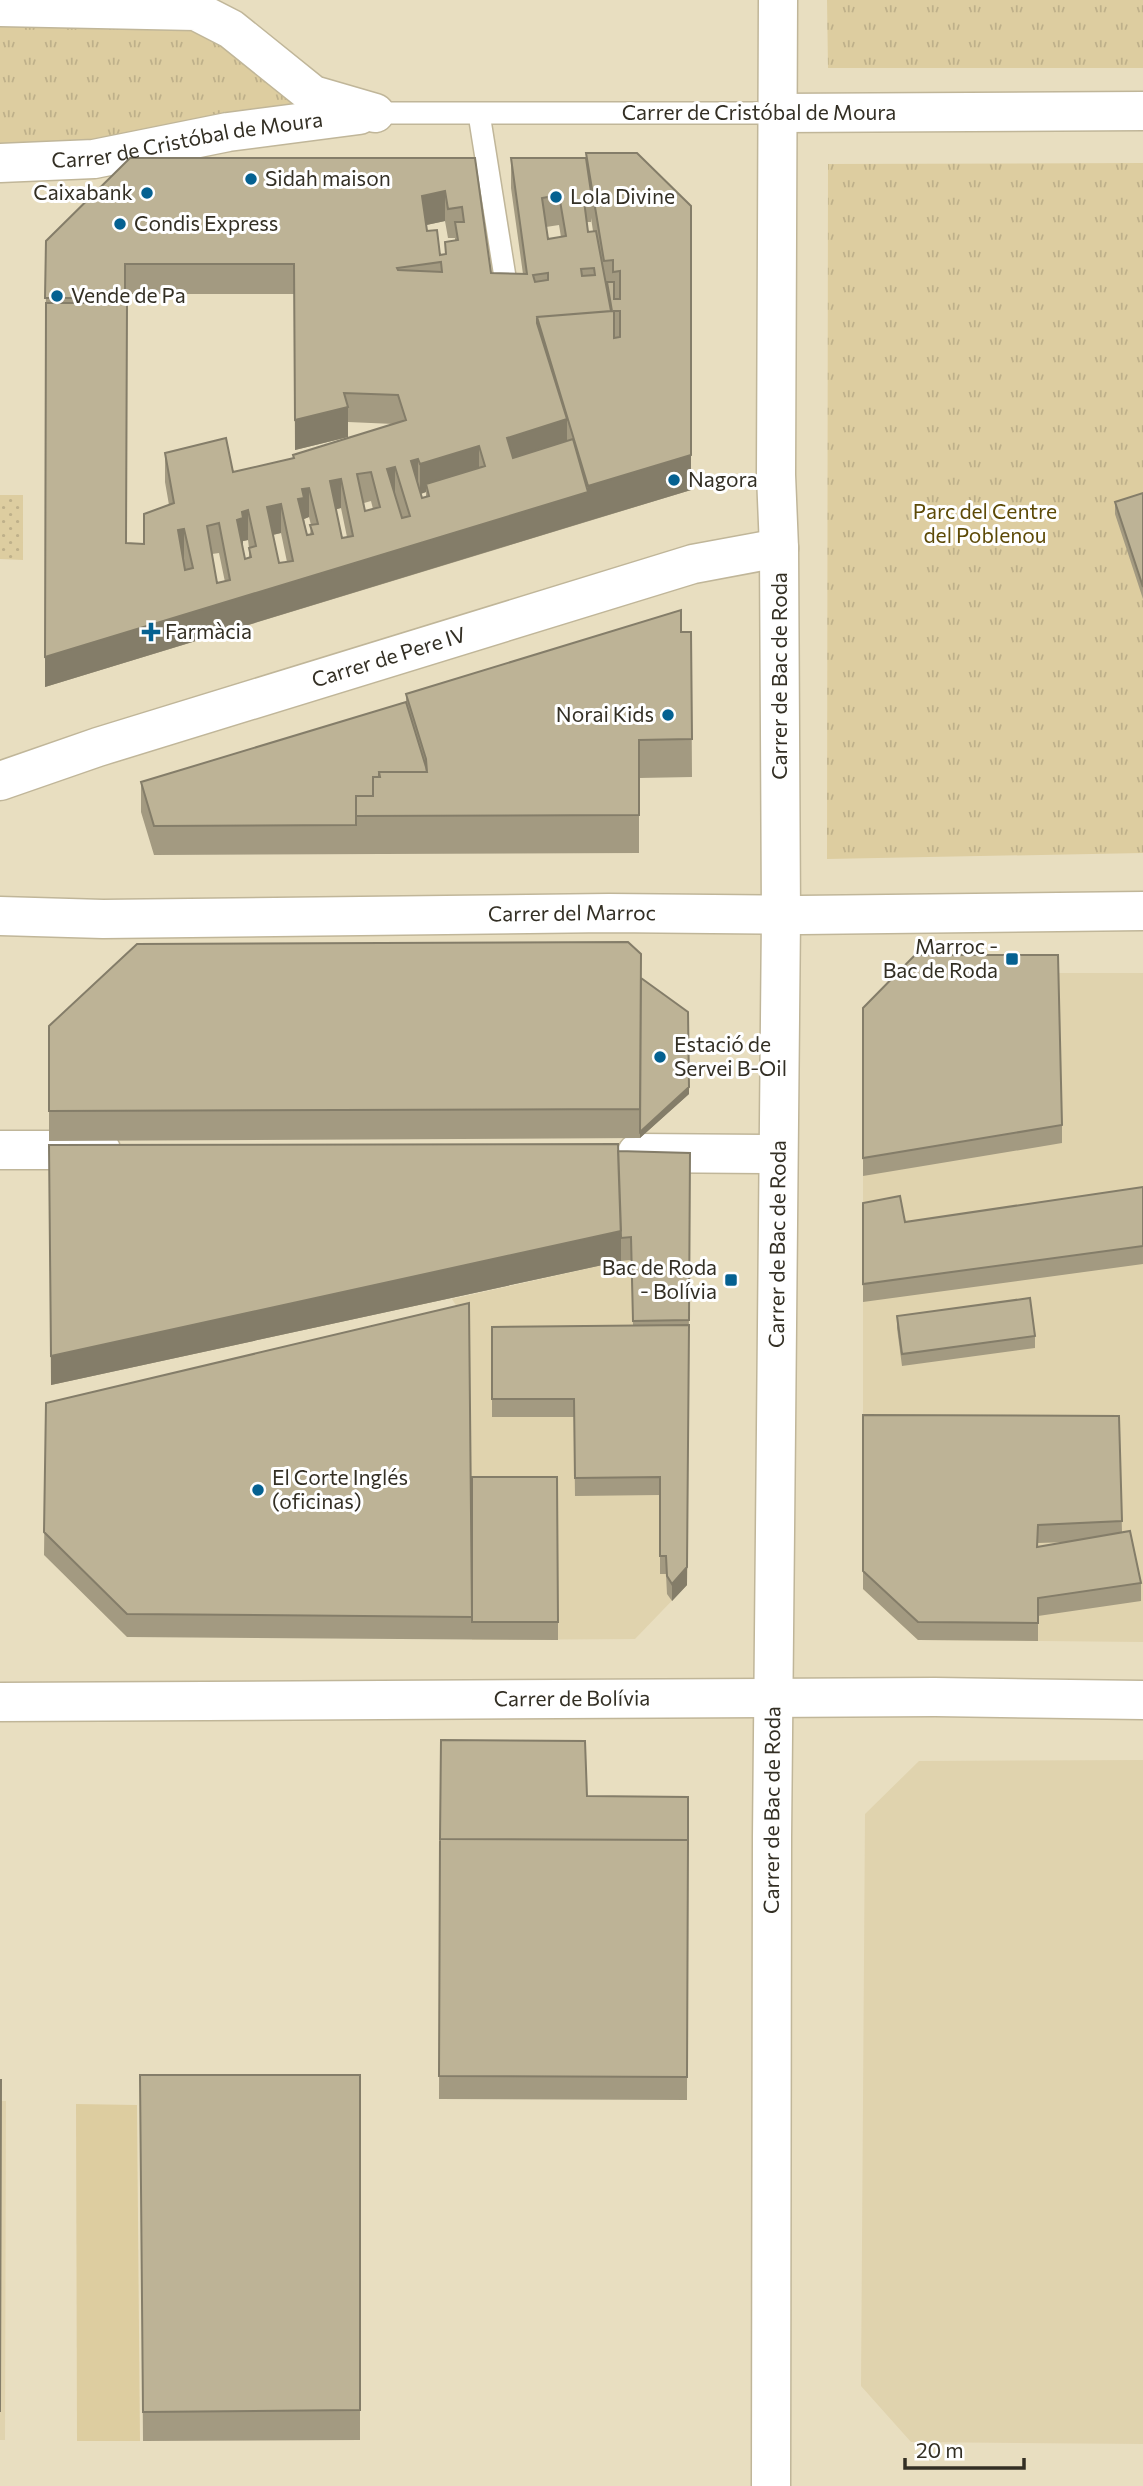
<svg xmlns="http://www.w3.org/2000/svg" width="1143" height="2486" font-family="Commissioner,sans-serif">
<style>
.built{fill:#e0d3ae}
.grass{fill:#ddcda0}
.park{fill:url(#park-tufts)}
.garden{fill:url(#garden-dots)}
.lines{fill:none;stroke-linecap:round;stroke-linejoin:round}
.service-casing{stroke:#c0b699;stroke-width:24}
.minor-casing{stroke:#c0b699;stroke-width:41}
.secondary-casing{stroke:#c0b699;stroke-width:41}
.service{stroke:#fff;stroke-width:21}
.minor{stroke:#fff;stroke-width:38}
.secondary{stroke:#fff;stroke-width:38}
.wall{fill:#a39a81;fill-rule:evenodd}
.shaded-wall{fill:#847d69}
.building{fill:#bdb396;stroke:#847d69;stroke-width:2;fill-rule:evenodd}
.poi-dot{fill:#056191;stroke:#fff;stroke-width:2.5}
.labels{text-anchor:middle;stroke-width:6;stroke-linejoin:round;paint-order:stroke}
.street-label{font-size:21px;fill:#332f24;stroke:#fff}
.poi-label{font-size:21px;fill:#332f24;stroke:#fff;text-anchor:start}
.park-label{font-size:21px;fill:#5d4a07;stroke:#fff}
</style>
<defs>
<pattern id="park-tufts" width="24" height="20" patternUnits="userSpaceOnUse" patternTransform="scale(1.75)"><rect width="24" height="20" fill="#ddcda0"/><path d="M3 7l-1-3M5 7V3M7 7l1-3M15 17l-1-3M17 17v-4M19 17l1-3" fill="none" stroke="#beb08a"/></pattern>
<pattern id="garden-dots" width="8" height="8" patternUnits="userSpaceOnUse" patternTransform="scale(1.75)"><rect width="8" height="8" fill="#ddcda0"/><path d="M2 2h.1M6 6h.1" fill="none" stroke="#beb08a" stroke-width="1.8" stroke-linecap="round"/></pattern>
</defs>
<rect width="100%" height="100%" fill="#e8dec0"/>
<!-- built -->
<path class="built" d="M 915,973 L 1143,973 L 1143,1642 L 918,1640 L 863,1589 L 863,1026 Z
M 690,1175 L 687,1585 L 635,1639 L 472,1640 L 469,1326 L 452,1299 L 621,1261 Z
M 1143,1760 L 1143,2444 L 911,2442 L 861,2386 L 865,1814 L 919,1761 Z
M 0,2101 L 6,2101 L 5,2440 L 0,2440 Z"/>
<!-- grass -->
<path class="grass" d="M 76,2104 L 137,2105 L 140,2441 L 77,2441 Z"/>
<!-- park -->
<path class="park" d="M 827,0 L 1143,0 L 1143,68 L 828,68 Z
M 0,17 L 191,18 L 310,109 L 0,158 Z
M 1143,163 L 1143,853 L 827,859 L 828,164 Z"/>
<!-- garden -->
<path class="garden" d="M 0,495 L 23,495 L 23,560 L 0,559 Z"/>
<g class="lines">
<defs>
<path id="service" d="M 375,113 L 779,113
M 479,114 L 509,302"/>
<g id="minor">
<path d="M 0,7 L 196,11 L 231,29 L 313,95 L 375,113"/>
<path d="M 779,113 L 1143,111"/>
<path id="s1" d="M 0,163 L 94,159 L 228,132 L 359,115"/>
<path id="s2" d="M 0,781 L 98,747 L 693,564 L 779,548"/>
<path id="s3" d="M 0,916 L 103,919 L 609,913 L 801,915 L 1143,911"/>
<path d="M 0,1150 L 101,1150"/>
<path d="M 637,1153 L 778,1154"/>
<path id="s4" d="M 0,1702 L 935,1697 L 1143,1700"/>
</g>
<g id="secondary">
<path id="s5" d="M 771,2486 L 772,1838 L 781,916 L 779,548 L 776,475 L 778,0"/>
</g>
</defs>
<!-- service casing -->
<use href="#service" class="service-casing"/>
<!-- minor casing -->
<use href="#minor" class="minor-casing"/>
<!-- secondary casing -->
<use href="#secondary" class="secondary-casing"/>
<!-- service -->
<use href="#service" class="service"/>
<!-- minor -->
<use href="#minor" class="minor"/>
<!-- secondary -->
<use href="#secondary" class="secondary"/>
</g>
<!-- wall -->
<path class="wall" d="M 586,153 L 691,490 L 45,687 L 46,241 L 475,158 L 491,273 L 523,274 L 511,188 L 511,158 L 586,158 ZM 591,218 L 593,231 L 588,232 L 587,222 L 591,222 ZM 445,221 L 448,238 L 455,238 L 455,241 L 445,242 L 445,254 L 440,255 L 427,231 L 426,225 ZM 559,225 L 561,237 L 548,239 L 546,227 ZM 125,294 L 294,294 L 295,450 L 348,437 L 348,422 L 394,424 L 293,455 L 293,458 L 233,472 L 165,453 L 165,482 L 169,505 L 144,544 L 126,543 ZM 426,492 L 426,497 L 422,498 L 421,494 ZM 371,501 L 373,509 L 365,511 L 364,503 ZM 341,508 L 347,537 L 342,538 L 336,509 ZM 309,517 L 311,525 L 310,535 L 307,535 L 304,519 ZM 281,533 L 287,562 L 279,563 L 273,535 ZM 248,540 L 249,548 L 249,558 L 245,559 L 243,548 L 243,541 ZM 219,553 L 225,582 L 217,583 L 212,554 Z
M 1143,493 L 1143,599 L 1115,514 L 1115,502 Z
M 681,632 L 691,632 L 692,777 L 639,778 L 639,853 L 154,855 L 141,812 L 141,782 L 406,702 L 406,694 Z
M 641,978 L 689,1094 L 640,1138 L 640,1137 L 640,1138 L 49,1141 L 49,1026 Z
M 863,1008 L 1062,1125 L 1062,1143 L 863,1176 Z
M 49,1145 L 618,1151 L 690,1153 L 687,1585 L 672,1601 L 667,1594 L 666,1574 L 660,1574 L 660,1495 L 575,1496 L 574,1417 L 492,1417 L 492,1327 L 633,1325 L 631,1260 L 621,1261 L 51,1385 Z
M 1143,1187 L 1143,1264 L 863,1302 L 863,1203 L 905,1222 Z
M 897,1316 L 1035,1336 L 1035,1348 L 902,1366 L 897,1328 Z
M 46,1403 L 472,1611 L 558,1622 L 558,1640 L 127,1637 L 44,1555 Z
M 863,1415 L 1119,1416 L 1122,1532 L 1141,1583 L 1141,1601 L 1038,1616 L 1038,1641 L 918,1640 L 863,1589 ZM 1069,1542 L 1038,1547 L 1038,1543 Z
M 587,1796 L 688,1797 L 687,2100 L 439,2099 L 440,1839 Z
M 140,2075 L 360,2075 L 360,2440 L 143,2441 Z"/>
<!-- shaded-wall -->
<path class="shaded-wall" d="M 445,191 L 445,221 L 422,226 L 422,196 Z
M 348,407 L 348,437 L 295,450 L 295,420 Z
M 567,419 L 567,449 L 507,467 L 507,438 Z
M 479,446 L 479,476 L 426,484 L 426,492 L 420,494 L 420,464 Z
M 691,455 L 691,490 L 588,521 L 588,486 Z
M 418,459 L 418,489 L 411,461 Z
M 395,467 L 395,497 L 387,469 Z
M 341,479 L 341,508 L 330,511 L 330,481 Z
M 309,488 L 309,517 L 304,519 L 304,528 L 298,499 L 302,489 Z
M 588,492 L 588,521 L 45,687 L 45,657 Z
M 281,504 L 281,533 L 267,536 L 267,507 Z
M 248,510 L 248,540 L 243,541 L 243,548 L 237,520 L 242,512 Z
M 184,529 L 184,558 L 178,560 L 178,530 Z
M 641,954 L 640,1132 L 689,1087 L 689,1094 L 640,1138 L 640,1137 L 640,1138 Z
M 690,1153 L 687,1585 L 672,1601 L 672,1584 L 687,1567 Z
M 621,1231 L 621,1261 L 51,1385 L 51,1356 Z"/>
<!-- building -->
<path class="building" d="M 586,153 L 637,153 L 691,206 L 691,455 L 588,486 L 537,317 L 612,311 L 607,282 L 614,282 L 614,299 L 620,299 L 620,271 L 613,272 L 613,260 L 604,261 ZM 614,311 L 620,311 L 620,337 L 614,338 Z
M 130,158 L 475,158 L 491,273 L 527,274 L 511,158 L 586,158 L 591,192 L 583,193 L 588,232 L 596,231 L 611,311 L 537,317 L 537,323 L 567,419 L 507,438 L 513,458 L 573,439 L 588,492 L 45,657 L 46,303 L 127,303 L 126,543 L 144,544 L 144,514 L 174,503 L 165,453 L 226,438 L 233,472 L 294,458 L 293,455 L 406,420 L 398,395 L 344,393 L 348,407 L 295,420 L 294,264 L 125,264 L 125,298 L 45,298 L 46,241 ZM 445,191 L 448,209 L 462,207 L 464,222 L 455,222 L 458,240 L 445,242 L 446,254 L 440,255 L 437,230 L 427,231 L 422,196 ZM 559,195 L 566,236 L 548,239 L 542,198 ZM 441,262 L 442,272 L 398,270 L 397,268 ZM 594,268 L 595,275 L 582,276 L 581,269 ZM 548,273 L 548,280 L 535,282 L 533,275 ZM 479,446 L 485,466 L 426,484 L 429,496 L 422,498 L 411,461 L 418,459 L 420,464 ZM 395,467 L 410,516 L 402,518 L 387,469 ZM 371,472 L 380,507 L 365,511 L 357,474 ZM 341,479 L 353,536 L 342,538 L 330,481 ZM 309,488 L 318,524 L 310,525 L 313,534 L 307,535 L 298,499 L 304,498 L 302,489 ZM 281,504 L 293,561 L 279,563 L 267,507 ZM 248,510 L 256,546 L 249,548 L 251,557 L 245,559 L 237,520 L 243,518 L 242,512 ZM 219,523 L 230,580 L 217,583 L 207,526 ZM 184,529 L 193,568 L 185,570 L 178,530 Z
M 1143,493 L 1143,587 L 1115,502 Z
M 681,610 L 681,632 L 691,632 L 692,739 L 639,740 L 639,815 L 356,816 L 356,796 L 373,796 L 373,777 L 380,777 L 379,772 L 427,772 L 426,759 L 406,694 Z
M 406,702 L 426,767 L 427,772 L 379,772 L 379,777 L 373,777 L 373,796 L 356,796 L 356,825 L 154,826 L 141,782 Z
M 628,942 L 641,954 L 640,1109 L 49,1111 L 49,1026 L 137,944 Z
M 915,955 L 1058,955 L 1062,1125 L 863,1158 L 863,1008 Z
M 641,978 L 688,1012 L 689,1087 L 640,1132 Z
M 618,1144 L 621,1231 L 51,1356 L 49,1145 Z
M 618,1151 L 690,1153 L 689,1320 L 633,1321 L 631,1237 L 621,1238 Z
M 1143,1187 L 1143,1246 L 863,1284 L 863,1203 L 900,1196 L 905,1222 Z
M 1030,1298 L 1035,1336 L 902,1354 L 897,1316 Z
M 469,1303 L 472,1617 L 127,1614 L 44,1532 L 46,1403 Z
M 689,1325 L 687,1567 L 672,1584 L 667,1576 L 666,1556 L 660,1556 L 660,1477 L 575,1478 L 574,1399 L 492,1399 L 492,1327 Z
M 863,1415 L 1119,1416 L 1122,1521 L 1038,1525 L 1037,1547 L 1130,1531 L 1141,1583 L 1038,1598 L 1038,1623 L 918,1622 L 863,1571 Z
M 472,1477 L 557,1477 L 558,1622 L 472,1622 Z
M 441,1740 L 585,1741 L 587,1796 L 688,1797 L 688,1845 L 688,1840 L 440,1839 Z
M 440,1839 L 688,1840 L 687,2077 L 439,2076 Z
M 140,2075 L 360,2075 L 360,2410 L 143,2412 Z
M 0,2080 L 1,2080 L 0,2412 Z"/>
<!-- markers -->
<g class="poi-dot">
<circle cx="251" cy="179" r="7"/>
<circle cx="147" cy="193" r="7"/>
<circle cx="556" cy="197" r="7"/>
<circle cx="120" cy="224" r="7"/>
<circle cx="57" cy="296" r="7"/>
<circle cx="674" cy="480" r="7"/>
<path d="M147.5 621.5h7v7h7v7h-7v7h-7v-7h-7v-7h7z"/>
<circle cx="668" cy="715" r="7"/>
<rect x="1005" y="952" width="14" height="14" rx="3.5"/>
<circle cx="660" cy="1057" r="7"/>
<rect x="724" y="1273" width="14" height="14" rx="3.5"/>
<circle cx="258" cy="1490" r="7"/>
</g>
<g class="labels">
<!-- street labels -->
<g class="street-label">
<text x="759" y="120">Carrer de Cristóbal de Moura</text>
<text dy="7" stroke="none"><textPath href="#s1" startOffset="189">Carrer de Cristóbal de Moura</textPath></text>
<text dy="7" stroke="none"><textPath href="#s2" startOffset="408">Carrer de Pere IV</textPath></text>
<text transform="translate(780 676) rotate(-90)" y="7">Carrer de Bac de Roda</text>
<text dy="7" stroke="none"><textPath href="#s3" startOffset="572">Carrer del Marroc</textPath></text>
<text dy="7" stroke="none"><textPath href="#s5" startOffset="1242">Carrer de Bac de Roda</textPath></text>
<text dy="7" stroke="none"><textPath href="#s4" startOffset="572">Carrer de Bolívia</textPath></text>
<text dy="7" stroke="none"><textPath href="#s5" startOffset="676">Carrer de Bac de Roda</textPath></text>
</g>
<!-- poi labels -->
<g class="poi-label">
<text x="265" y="186">Sidah maison</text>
<text x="133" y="200" text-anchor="end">Caixabank</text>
<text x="570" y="204">Lola Divine</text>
<text x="134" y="231">Condis Express</text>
<text x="71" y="303">Vende de Pa</text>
<text x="688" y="487">Nagora</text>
<text x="165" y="639">Farmàcia</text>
<text x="654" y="722" text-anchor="end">Norai Kids</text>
<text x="998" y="954" text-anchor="end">Marroc -<tspan x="998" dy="24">Bac de Roda</tspan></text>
<text x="674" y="1052">Estació de<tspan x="674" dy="24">Servei B-Oil</tspan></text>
<text x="717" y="1275" text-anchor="end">Bac de Roda<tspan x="717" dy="24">- Bolívia</tspan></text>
<text x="272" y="1485">El Corte Inglés<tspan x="272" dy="24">(oficinas)</tspan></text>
</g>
<!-- park labels -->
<g class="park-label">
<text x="985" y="519">Parc del Centre<tspan x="985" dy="24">del Poblenou</tspan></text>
</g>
</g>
<!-- scale -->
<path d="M905 2458v10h119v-10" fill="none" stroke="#332f24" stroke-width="3.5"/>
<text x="916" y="2458" font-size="21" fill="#332f24" stroke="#ffffff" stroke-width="5" paint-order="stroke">20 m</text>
</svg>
